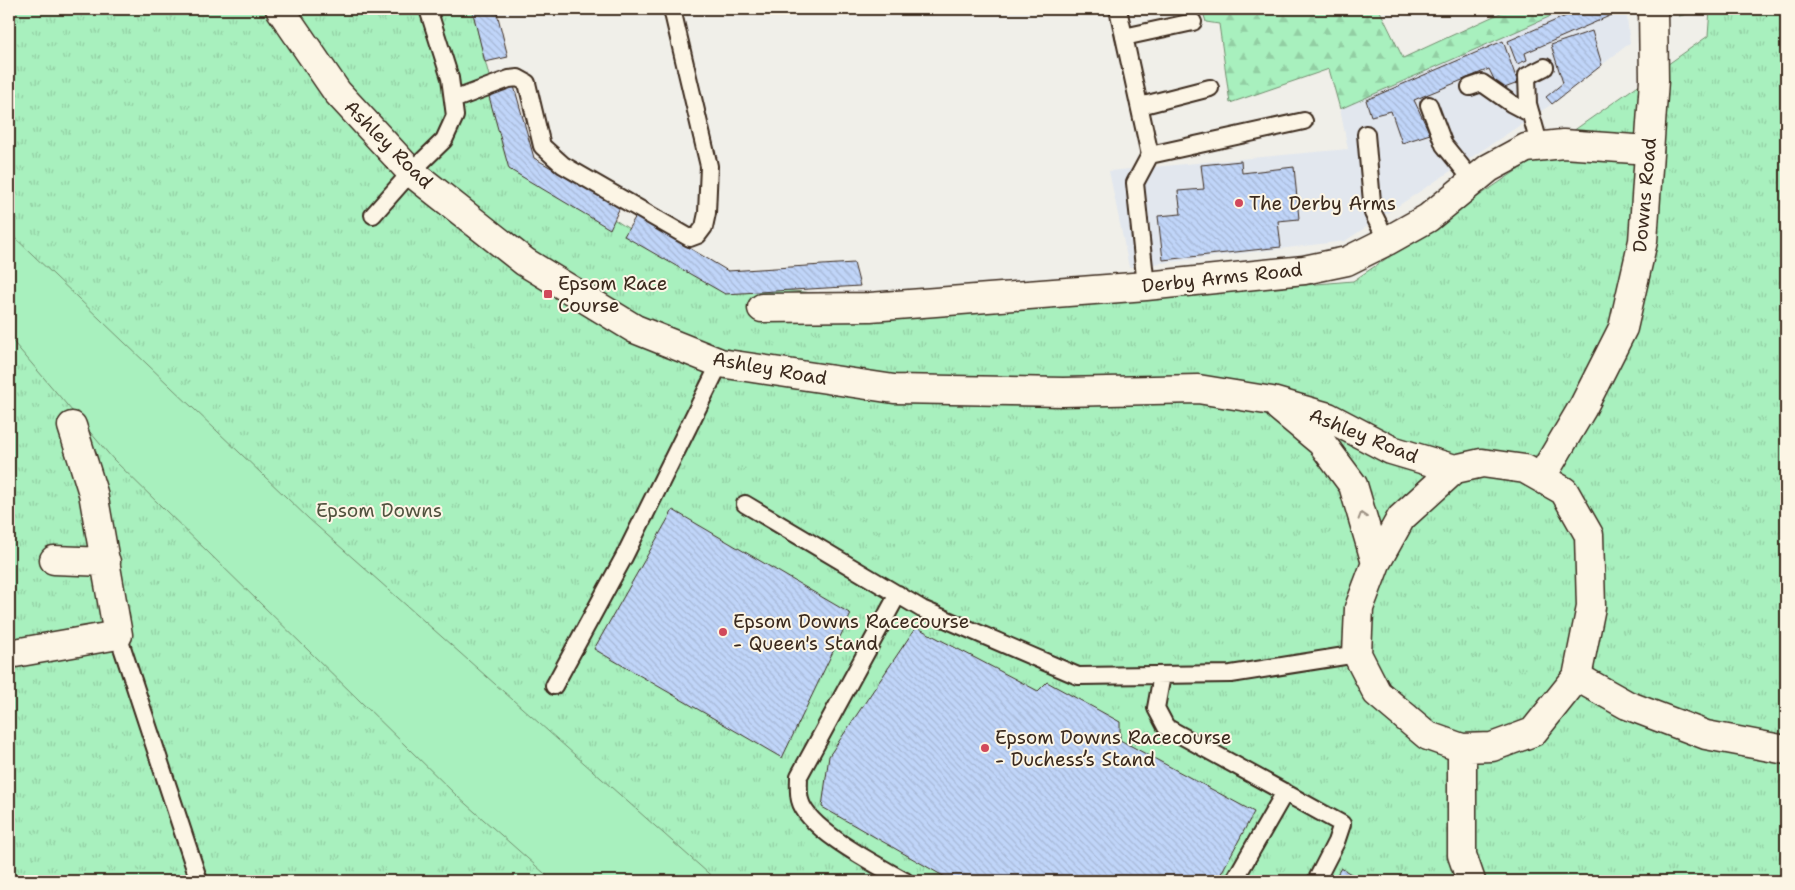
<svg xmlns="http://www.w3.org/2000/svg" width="1795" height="890" font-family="'Shantell Sans',sans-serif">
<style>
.built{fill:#e2e7ee}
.grass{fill:url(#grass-tufts);stroke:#728d6e}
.forest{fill:url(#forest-firs);stroke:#728d6e}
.pitch{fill:#a8f0be;stroke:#728d6e}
.building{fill:url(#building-back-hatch);stroke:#3b2a1e}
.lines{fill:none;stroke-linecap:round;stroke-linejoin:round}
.service-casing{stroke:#3b2a1e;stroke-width:20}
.minor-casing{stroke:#3b2a1e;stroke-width:31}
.tertiary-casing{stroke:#3b2a1e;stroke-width:31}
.secondary-casing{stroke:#3b2a1e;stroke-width:31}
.service{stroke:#fcf5e5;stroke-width:16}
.minor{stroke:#fcf5e5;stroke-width:28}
.tertiary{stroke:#fcf5e5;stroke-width:28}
.secondary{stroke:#fcf5e5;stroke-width:28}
.oneway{stroke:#9c9082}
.poi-dot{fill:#d1495b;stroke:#fcf5e5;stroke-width:2}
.labels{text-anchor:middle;stroke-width:4;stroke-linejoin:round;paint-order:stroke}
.street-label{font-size:19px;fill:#3b2a1e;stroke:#fcf5e5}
.poi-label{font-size:19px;fill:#3b2a1e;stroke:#fcf5e5;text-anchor:start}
.park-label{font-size:19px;fill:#51523e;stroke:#fcf5e5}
</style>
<defs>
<pattern id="grass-tufts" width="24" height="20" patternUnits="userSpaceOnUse" patternTransform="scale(1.25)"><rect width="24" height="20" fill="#a8f0be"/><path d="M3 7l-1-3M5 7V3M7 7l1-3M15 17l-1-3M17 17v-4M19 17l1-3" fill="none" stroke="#92cea3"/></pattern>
<pattern id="forest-firs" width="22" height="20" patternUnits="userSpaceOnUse" patternTransform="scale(1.25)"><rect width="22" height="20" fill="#a8f0be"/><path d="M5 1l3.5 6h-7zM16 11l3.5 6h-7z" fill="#92cea3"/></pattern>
<pattern id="building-back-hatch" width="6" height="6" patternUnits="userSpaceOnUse" patternTransform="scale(1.25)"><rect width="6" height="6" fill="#c0d5f9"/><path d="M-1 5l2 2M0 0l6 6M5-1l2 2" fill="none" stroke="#a6b7d5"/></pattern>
</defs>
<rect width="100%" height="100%" fill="#f0efe9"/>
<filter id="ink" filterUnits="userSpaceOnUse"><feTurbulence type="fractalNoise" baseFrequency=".02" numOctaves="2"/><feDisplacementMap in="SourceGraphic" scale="10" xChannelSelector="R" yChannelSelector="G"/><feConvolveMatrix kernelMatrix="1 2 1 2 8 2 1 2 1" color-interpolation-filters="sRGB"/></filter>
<g filter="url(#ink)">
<!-- built -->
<path class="built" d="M 1567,9 L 1626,9 L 1630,43 L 1552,104 L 1345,241 L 1129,267 L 1109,171 L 1348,149 L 1340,109 Z"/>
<!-- grass -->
<path class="grass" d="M 9,9 L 472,9 L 508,151 L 713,283 L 993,311 L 1353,281 L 1519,169 L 1708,36 L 1710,9 L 1786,9 L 1786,881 L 9,881 Z"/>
<!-- forest -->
<path class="forest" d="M 1202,9 L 1379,9 L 1403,58 L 1509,9 L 1567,9 L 1340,109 L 1329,69 L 1230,103 L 1219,24 L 1206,22 Z
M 1679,9 L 1708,9 L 1679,16 Z"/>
<!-- pitch -->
<path class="pitch" d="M 9,232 L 309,519 L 717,881 L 553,881 L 458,797 L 113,459 L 9,337 Z"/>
<!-- building -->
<path class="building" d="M 472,9 L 496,9 L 508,57 L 485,62 Z
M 1582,9 L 1613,9 L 1614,14 L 1525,53 L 1527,60 L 1517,64 L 1508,41 Z
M 1592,31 L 1602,65 L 1552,104 L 1546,97 L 1563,83 L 1551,45 Z
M 1503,41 L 1518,83 L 1499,90 L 1489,69 L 1414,100 L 1430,134 L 1402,143 L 1391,111 L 1371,116 L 1366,100 Z
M 514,86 L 534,158 L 620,207 L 610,229 L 509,169 L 488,93 Z
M 1241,161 L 1242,173 L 1294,167 L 1299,219 L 1278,221 L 1281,247 L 1163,260 L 1158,216 L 1181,214 L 1178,191 L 1204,189 L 1201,165 Z
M 636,216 L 728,271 L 854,263 L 860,286 L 725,294 L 624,236 Z
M 673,510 L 851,614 L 782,758 L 594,649 Z
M 916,627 L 1038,691 L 1047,682 L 1120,722 L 1120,740 L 1254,812 L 1217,881 L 952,881 L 822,807 L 829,756 Z
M 1341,868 L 1363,881 L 1333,881 Z"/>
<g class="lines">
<defs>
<path id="service" d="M 1118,9 L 1150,155 L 1135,183 L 1146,286
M 1124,37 L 1193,22
M 1470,87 L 1482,83 L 1512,104 L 1531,114
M 453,100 L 509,79 L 518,78 L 527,83 L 542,146 L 563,165 L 690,238 L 698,235 L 704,227 L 707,213 L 709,166 L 672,9
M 1429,105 L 1444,145 L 1473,181
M 1140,106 L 1210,88
M 1366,134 L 1373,213 L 1387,241
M 1540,147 L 1528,104 L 1527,76 L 1545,67
M 1150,155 L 1304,121
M 373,215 L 411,172 L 444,140 L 455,116 L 450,78 L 428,9
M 745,504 L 922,609 L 1078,676 L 1231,674 L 1357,654
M 898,594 L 799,776 C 799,784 798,792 800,800 C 807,830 879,866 905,881
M 118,635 L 199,881
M 1162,675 L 1156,708 L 1166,727 L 1342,824 L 1336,842 L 1316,881
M 554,686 L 624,557 L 720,363
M 1234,881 L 1285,792"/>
<path id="minor" d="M 762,308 L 870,307 L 1146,286 L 1304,270 L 1347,261 L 1387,241 L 1428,218 L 1489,168 L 1526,148 L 1563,144 L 1649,150
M 54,560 L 106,562
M 9,654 L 118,635 L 93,493 L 72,426"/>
<path id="tertiary" d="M 1577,677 L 1627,705 L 1706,735 L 1786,750"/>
<path id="secondary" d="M 280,9 L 337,92 L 411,172 L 525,262 L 635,329 L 720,363 L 894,389 L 1063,392 L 1198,389 L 1272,401 L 1328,417 L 1391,450 L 1455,469
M 1279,407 L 1321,442 L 1353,485 L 1376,563
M 1482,463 L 1525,469 L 1564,491 L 1589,535 L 1591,607 L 1577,677 L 1533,732 L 1492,747 L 1462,748 L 1428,736 L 1377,693 L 1357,654 L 1359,608 L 1376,563 L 1401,518 L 1455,469 Z
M 1541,478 L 1583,407 L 1623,328 L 1643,241 L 1654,80 L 1653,9
M 1462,748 L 1462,855 L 1471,881"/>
</defs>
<!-- service casing -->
<use href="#service" class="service-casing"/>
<!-- minor casing -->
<use href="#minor" class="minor-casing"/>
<!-- tertiary casing -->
<use href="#tertiary" class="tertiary-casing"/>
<!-- secondary casing -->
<use href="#secondary" class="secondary-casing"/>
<!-- service -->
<use href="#service" class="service"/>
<!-- minor -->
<use href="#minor" class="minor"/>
<!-- tertiary -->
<use href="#tertiary" class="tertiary"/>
<!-- secondary -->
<use href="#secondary" class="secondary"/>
</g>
<!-- one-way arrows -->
<defs><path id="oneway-chevron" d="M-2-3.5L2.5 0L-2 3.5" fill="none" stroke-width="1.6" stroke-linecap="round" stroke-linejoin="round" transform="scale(1.25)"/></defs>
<use class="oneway" href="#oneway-chevron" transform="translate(1362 516) rotate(-107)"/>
</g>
<!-- markers -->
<g class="poi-dot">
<circle cx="1239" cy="203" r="5"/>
<rect x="543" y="289" width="10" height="10" rx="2.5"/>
<circle cx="723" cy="632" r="5"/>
<circle cx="985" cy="748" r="5"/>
</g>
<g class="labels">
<!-- street labels -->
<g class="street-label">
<text transform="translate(389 144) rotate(45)" y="7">Ashley Road</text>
<text transform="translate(1644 195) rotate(-85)" y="7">Downs Road</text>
<text transform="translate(1222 277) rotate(-6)" y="7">Derby Arms Road</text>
<text transform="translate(770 368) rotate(10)" y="7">Ashley Road</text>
<text transform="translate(1364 435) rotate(22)" y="7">Ashley Road</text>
</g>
<!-- poi labels -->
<g class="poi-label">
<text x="1249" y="210">The Derby Arms</text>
<text x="558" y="290">Epsom Race<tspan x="558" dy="22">Course</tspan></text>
<text x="733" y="628">Epsom Downs Racecourse<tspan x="733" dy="22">- Queen's Stand</tspan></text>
<text x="995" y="744">Epsom Downs Racecourse<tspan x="995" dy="22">- Duchess’s Stand</tspan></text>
</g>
<!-- park labels -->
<g class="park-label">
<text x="379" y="517">Epsom Downs</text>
</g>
</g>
<!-- margin -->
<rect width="1795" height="890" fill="none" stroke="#fcf5e5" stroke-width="30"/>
<rect x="15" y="15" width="1765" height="860" fill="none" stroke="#3b2a1e" stroke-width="2" filter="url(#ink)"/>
</svg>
